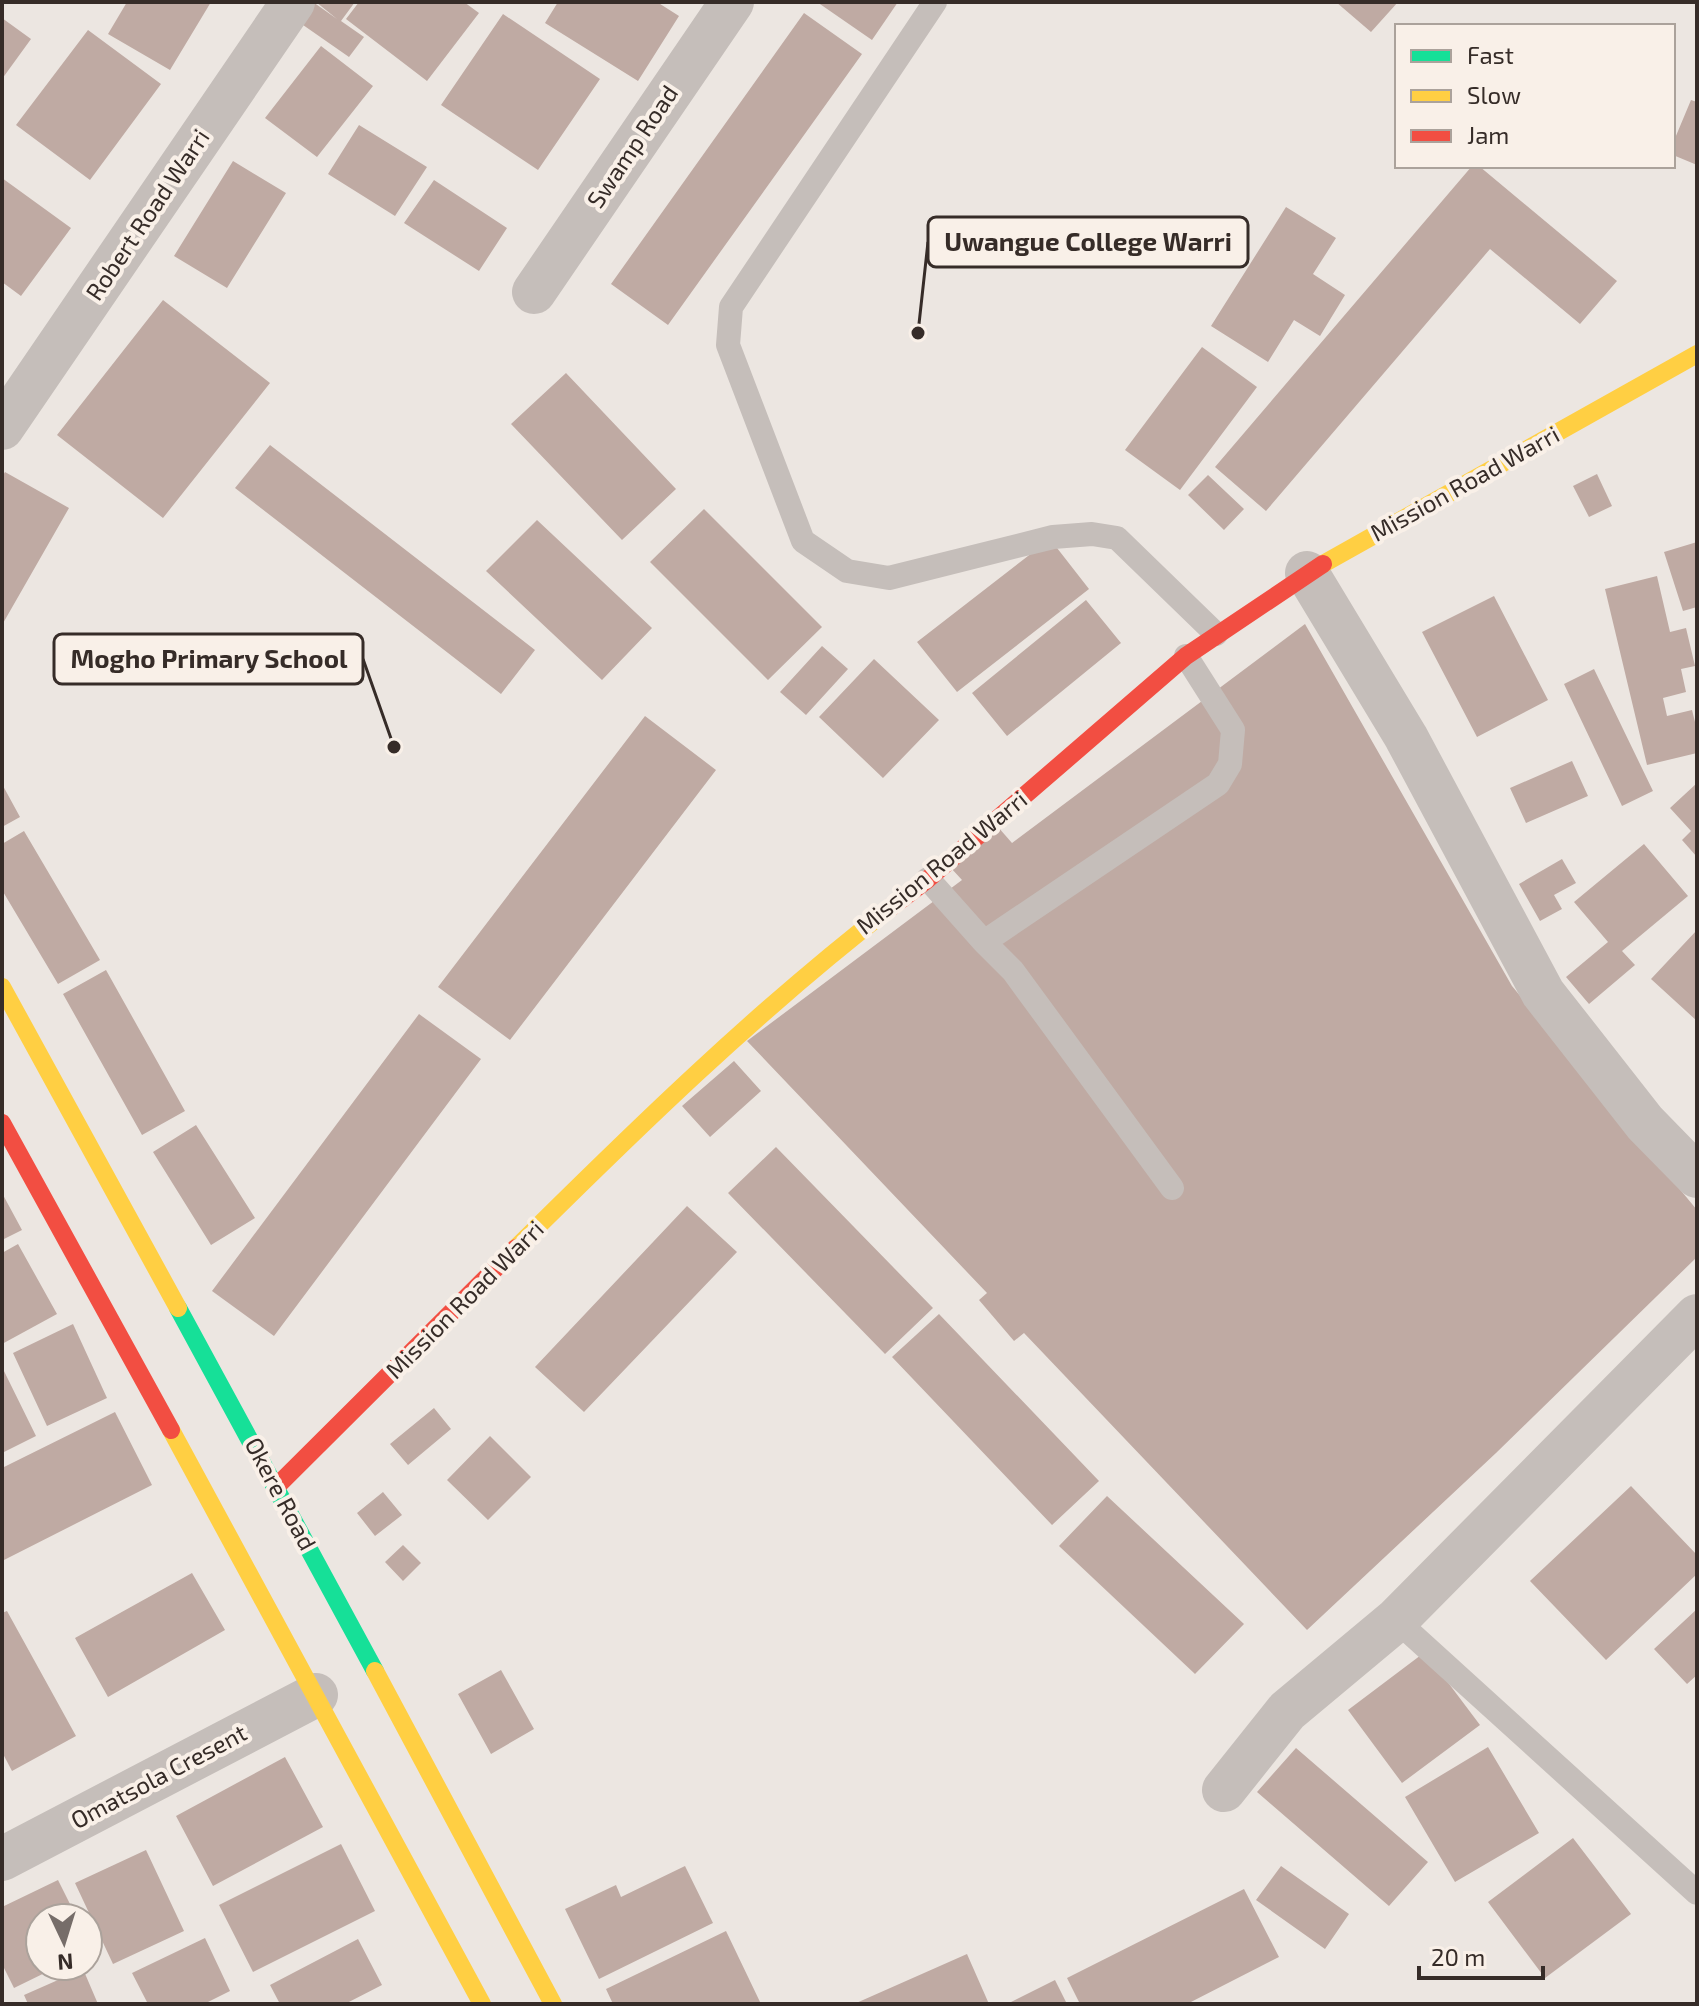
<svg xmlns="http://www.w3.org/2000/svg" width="1699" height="2006" font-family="'Exo 2',sans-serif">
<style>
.building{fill:#bfaaa3}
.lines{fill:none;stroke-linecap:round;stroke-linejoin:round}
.lane{stroke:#c5beba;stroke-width:24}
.street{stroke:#c5beba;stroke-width:44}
.fast{stroke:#16e098;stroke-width:18}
.slow{stroke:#ffcf43;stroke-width:18}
.jam{stroke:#f24e42;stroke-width:18}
.labels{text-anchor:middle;stroke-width:8;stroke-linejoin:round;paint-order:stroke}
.street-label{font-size:24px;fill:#362c28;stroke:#f9f0e8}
.leader{fill:none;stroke:#362c28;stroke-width:3}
.callout-dot{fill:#362c28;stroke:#f9f0e8;stroke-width:3}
.callout{fill:#f9f0e8;stroke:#362c28;stroke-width:3}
.callout-label{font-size:26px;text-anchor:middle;font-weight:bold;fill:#362c28}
</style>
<rect width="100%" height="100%" fill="#ece6e1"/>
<!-- building -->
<path class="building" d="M 127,2 L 211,2 L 170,70 L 108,34 Z
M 313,2 L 337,19 L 316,2 L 355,2 L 341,21 L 364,37 L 349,57 L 293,18 Z
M 359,2 L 464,2 L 479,13 L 427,81 L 346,19 Z
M 558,2 L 657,2 L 679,16 L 638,81 L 545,23 Z
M 817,2 L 898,2 L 872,40 Z
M 1336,2 L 1398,2 L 1371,32 Z
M 804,13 L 862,54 L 668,325 L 611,284 Z
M 503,14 L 600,79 L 538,170 L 441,105 Z
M 2,18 L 31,39 L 2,79 Z
M 88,30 L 161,84 L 90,180 L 16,125 Z
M 321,46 L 373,86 L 317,157 L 265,118 Z
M 1691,100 L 1697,102 L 1697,165 L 1673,155 L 1673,143 Z
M 359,125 L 427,167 L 395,216 L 328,174 Z
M 233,161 L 286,193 L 227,288 L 174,256 Z
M 1472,166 L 1479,166 L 1617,281 L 1580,324 L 1490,249 L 1266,511 L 1215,467 Z
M 2,178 L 71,228 L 21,296 L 2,282 Z
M 434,180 L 507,228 L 479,271 L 404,223 Z
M 1286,207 L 1336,238 L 1313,274 L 1345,295 L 1320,336 L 1294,320 L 1268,362 L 1211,326 Z
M 163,300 L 270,383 L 163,518 L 57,435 Z
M 1202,347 L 1257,387 L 1180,490 L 1125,450 Z
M 566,373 L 676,489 L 622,540 L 511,424 Z
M 270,445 L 535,650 L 501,694 L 235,488 Z
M 5,472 L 69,508 L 2,625 L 2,477 Z
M 1597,474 L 1612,506 L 1589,517 L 1573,486 Z
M 1208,475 L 1244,509 L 1224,530 L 1188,495 Z
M 704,509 L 822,627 L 768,680 L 650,562 Z
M 537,520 L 652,628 L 602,680 L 486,571 Z
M 1050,539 L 1089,589 L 957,692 L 917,642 Z
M 1697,542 L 1697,607 L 1683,611 L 1664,552 Z
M 1657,576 L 1670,632 L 1686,628 L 1695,666 L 1681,669 L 1686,692 L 1663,698 L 1667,716 L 1692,710 L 1697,730 L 1697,753 L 1647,765 L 1605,589 Z
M 1494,596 L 1548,700 L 1477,737 L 1422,632 Z
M 1086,600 L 1121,643 L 1007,736 L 972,693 Z
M 1305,624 L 1512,986 L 1697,1210 L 1697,1257 L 1496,1453 L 1307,1630 L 1024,1333 L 1014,1341 L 979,1300 L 987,1293 L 747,1041 L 962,880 L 951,868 L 998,827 L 1012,843 Z
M 822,646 L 848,669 L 806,715 L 780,692 Z
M 874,659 L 939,720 L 883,778 L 819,717 Z
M 1594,669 L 1653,791 L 1622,806 L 1564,684 Z
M 645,716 L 716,770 L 510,1040 L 438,987 Z
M 1572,761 L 1588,796 L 1526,823 L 1510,788 Z
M 1697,783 L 1697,857 L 1682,840 L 1691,831 L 1670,808 Z
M 2,784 L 20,817 L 2,827 Z
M 24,831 L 100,960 L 58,984 L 2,890 L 2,844 Z
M 1644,844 L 1688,896 L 1622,951 L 1635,965 L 1589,1004 L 1566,977 L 1608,942 L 1574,902 Z
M 1562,859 L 1576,883 L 1554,895 L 1562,909 L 1540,921 L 1519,884 Z
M 1697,930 L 1697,1021 L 1651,979 Z
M 106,970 L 185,1111 L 142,1135 L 63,994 Z
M 419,1014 L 481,1059 L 274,1336 L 212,1291 Z
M 734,1061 L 761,1091 L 710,1137 L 682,1106 Z
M 196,1125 L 255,1218 L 211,1245 L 153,1152 Z
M 776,1147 L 933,1308 L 885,1354 L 728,1193 Z
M 2,1193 L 22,1230 L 2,1240 Z
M 687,1206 L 737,1252 L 584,1412 L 535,1367 Z
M 18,1244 L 57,1314 L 2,1344 L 2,1253 Z
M 939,1314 L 1099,1481 L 1052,1525 L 892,1357 Z
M 73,1324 L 107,1398 L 47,1426 L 13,1353 Z
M 2,1367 L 36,1436 L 2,1453 Z
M 434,1408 L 451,1429 L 408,1465 L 390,1444 Z
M 115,1412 L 152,1485 L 4,1560 L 2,1468 Z
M 490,1436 L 531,1477 L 488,1520 L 447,1480 Z
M 1631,1486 L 1697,1555 L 1697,1574 L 1606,1660 L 1530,1581 Z
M 383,1492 L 402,1515 L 375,1536 L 357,1513 Z
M 1107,1496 L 1244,1624 L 1195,1674 L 1059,1546 Z
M 403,1545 L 421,1563 L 403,1581 L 385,1562 Z
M 192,1573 L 225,1630 L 108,1697 L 75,1638 Z
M 1697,1609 L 1697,1675 L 1687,1684 L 1654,1649 Z
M 7,1611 L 76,1736 L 12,1771 L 2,1752 L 2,1613 Z
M 1425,1652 L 1480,1725 L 1402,1783 L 1348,1710 Z
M 501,1670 L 534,1729 L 491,1754 L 458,1694 Z
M 1488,1747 L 1539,1833 L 1455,1882 L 1405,1797 Z
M 1296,1748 L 1428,1862 L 1389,1906 L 1257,1792 Z
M 285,1757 L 323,1827 L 213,1886 L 176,1816 Z
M 1573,1838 L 1631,1914 L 1545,1978 L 1488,1902 Z
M 341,1844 L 375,1911 L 253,1972 L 219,1905 Z
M 146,1850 L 184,1931 L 113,1964 L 75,1883 Z
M 685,1866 L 713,1923 L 599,1979 L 565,1909 L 616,1885 L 621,1897 Z
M 1281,1866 L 1349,1914 L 1325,1949 L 1256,1900 Z
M 58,1880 L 77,1918 L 40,1918 L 40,1966 L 59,1966 L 14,1988 L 2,1964 L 2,1907 Z
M 1244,1889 L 1279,1957 L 1187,2004 L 1080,2004 L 1067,1978 Z
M 726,1931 L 761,2004 L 613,2004 L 606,1989 Z
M 205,1938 L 230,1991 L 204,2004 L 148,2004 L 132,1973 Z
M 358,1939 L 382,1985 L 345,2004 L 280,2004 L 270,1985 Z
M 967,1954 L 989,2004 L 854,2004 Z
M 83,1969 L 98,2004 L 28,2004 L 24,1995 Z
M 1055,1980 L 1067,2004 L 1007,2004 Z"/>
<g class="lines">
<!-- lane -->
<path class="lane" d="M 935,2 L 731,307 L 728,345 L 803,541 L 847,571 L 889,578 L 1053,537 L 1092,534 L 1117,538 L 1216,634
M 928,879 L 984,942
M 1172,1188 L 1013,971 L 984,942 L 1218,784 L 1230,764 L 1233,730 L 1186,656
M 1396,1620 L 1697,1893"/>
<!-- street -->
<path class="street" d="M 534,292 L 732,2
M 2,428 L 293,2
M 1307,573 L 1406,737 L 1543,993 L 1645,1123 L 1697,1176
M 1224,1790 L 1287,1711 L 1396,1620 L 1697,1316
M 2,1859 L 316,1695"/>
<!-- fast -->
<path class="fast" d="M 178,1308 L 375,1671"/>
<!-- slow -->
<path class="slow" d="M 1323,564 L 1697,354
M 2,987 L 178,1308
M 516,1248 C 636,1129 757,1011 890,908
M 171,1430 L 482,2004
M 375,1671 L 553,2004"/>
<!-- jam -->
<path class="jam" d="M 890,908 L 928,879 L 1186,656 L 1323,564
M 2,1123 L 171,1430
M 276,1487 L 516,1248"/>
</g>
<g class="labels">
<!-- street labels -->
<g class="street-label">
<text transform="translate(633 147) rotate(-56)" y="8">Swamp Road</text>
<text transform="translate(148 215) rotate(-56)" y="8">Robert Road Warri</text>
<text transform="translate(1465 484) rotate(-29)" y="8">Mission Road Warri</text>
<text transform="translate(942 863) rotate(-39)" y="8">Mission Road Warri</text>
<text transform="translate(465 1300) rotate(-45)" y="8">Mission Road Warri</text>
<text transform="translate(280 1494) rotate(62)" y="8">Okere Road</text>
<text transform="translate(159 1777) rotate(-28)" y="8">Omatsola Cresent</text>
</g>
</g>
<!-- callouts -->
<path class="leader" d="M918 333L928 242M394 747L363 659"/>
<g class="callout-dot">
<circle cx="918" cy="333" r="8"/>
<circle cx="394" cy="747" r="8"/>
</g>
<g class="callout">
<rect x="928" y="217" width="320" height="50" rx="8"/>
<rect x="54" y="634" width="309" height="50" rx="8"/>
</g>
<g class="callout-label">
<text x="1088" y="251">Uwangue College Warri</text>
<text x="209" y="668">Mogho Primary School</text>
</g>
<!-- border -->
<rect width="1699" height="2006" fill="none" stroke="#362c28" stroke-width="8"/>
<!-- legend -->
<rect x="1395" y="24" width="280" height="144" fill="#f9f0e8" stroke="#aba29b" stroke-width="2"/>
<rect x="1411" y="50" width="40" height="12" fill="#16e098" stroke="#aba29b" stroke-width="2"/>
<text x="1467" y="64" font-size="24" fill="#362c28">Fast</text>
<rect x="1411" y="90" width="40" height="12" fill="#ffcf43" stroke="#aba29b" stroke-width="2"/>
<text x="1467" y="104" font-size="24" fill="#362c28">Slow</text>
<rect x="1411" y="130" width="40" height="12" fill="#f24e42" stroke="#aba29b" stroke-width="2"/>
<text x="1467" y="144" font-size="24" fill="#362c28">Jam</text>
<!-- north arrow -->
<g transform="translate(64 1942) rotate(176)"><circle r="38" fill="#f9f0e8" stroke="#aba29b" stroke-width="2"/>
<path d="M0-6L14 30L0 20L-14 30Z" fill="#766d69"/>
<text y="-12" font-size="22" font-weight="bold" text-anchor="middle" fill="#362c28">N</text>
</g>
<!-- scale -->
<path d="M1419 1966v12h124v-12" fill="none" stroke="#362c28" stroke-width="4"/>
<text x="1431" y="1966" font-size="24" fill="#362c28" stroke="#f9f0e8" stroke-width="6" paint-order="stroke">20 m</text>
</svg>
